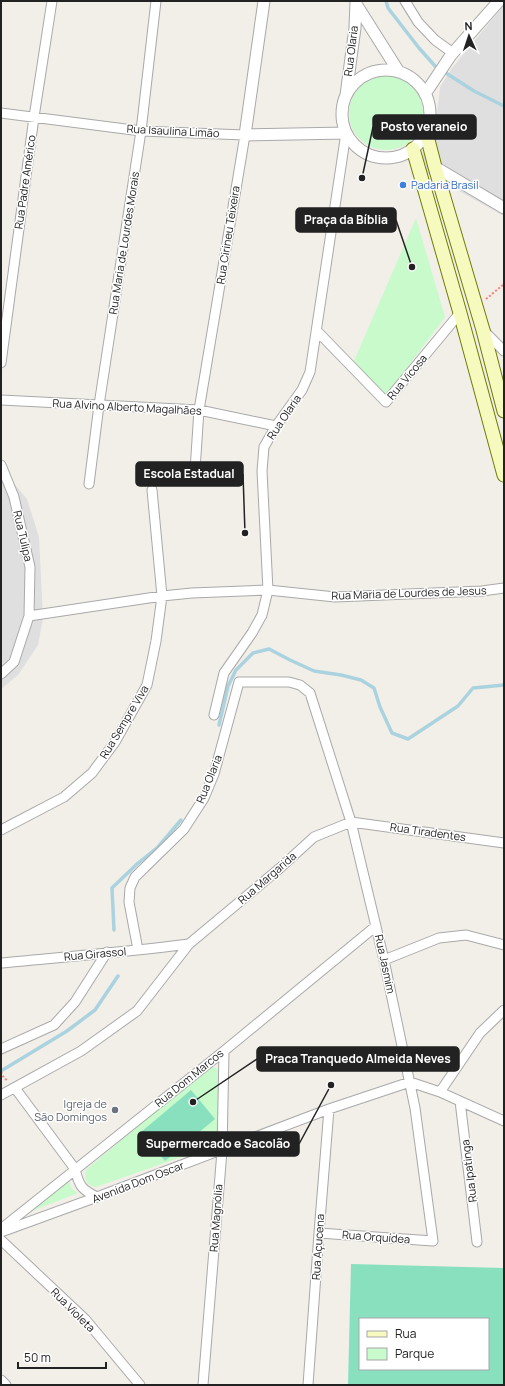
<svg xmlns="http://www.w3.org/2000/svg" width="505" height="1386" font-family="Manrope,sans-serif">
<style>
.residential{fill:#e0dfdf}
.park{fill:#c8facc}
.pitch{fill:#88e0be;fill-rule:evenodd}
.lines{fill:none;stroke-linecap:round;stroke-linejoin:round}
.stream{stroke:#aad3df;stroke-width:3.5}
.minor-casing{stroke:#a9a9a9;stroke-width:11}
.tertiary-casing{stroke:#a9a9a9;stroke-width:13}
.secondary-casing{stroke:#707d05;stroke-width:15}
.path{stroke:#fa8072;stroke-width:2;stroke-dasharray:2 2;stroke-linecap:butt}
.minor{stroke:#fff;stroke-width:9}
.tertiary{stroke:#fff;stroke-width:11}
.secondary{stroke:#f7fabf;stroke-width:13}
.shop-dot{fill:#3f7fe0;stroke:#fff;stroke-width:1.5}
.worship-dot{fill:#6b7280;stroke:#fff;stroke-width:1.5}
.labels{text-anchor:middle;stroke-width:3;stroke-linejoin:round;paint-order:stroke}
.street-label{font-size:11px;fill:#222;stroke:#fff}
.shop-label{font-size:11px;fill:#366cbe;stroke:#fff;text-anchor:start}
.worship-label{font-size:11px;fill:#5b616d;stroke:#fff;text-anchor:end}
.leader{fill:none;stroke:#222;stroke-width:1.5}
.callout-dot{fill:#222;stroke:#fff;stroke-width:1.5}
.callout{fill:#222;stroke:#222;stroke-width:1.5}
.callout-label{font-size:12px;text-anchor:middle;font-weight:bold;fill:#fff}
</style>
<rect width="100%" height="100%" fill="#f2efe9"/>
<!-- residential -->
<path class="residential" d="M 504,5 L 504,216 L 412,165 L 434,141 L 440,87 L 452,68 Z
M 5,473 L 27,499 L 39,537 L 43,618 L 38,645 L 18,675 L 1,689 L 1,486 Z"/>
<!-- park -->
<path class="park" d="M349 113a37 37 0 1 1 74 0a37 37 0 1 1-74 0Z
M 416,218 L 445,317 L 386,396 L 354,361 Z
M 213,1067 L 216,1068 L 220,1073 L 219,1136 L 215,1143 L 213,1146 L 96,1187 C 86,1186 83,1177 87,1169 L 207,1068 Z
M 70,1179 C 69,1186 72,1190 78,1193 L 32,1211 Z"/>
<!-- pitch -->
<path class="pitch" d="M 191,1090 L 215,1119 L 165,1161 L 141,1132 Z
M 351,1264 L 504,1268 L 504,1385 L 348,1385 ZM 360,1319 L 488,1319 L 488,1369 L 360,1369 Z"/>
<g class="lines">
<!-- stream -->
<path class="stream" d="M 386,1 L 388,8 L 419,48 L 435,66 L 474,91 L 504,106
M 219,725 L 228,686 L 236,670 L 253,653 L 269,649 L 290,660 L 314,671 L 341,675 L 361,680 L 374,688 L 380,707 L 392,733 L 408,739 L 458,706 L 473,688 L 504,685
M 114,930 L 112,888 L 137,864 L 158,847 L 181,820
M 1,1071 L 67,1031 L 95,1010 L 118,976"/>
<defs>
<path id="minor" d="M 405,1 L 418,22 L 435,40 L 453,53
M 1,113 L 141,131 L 245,135 L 199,410 L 195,470
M 317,331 L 386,402 L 460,313
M 484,331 L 504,351
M 1,363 L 34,117 L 52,1
M 1,400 L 199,410 L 276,426
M 1,465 L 14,497 L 30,567 L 29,616 L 14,662 L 1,674
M 89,484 L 99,405 L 141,131 L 156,1
M 29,616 L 162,596 L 192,593 L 268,590 L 335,597 L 482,591 L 504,588
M 214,715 L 224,673 L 252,633 L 262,615 L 268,590 L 262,471 L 264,447 L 276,426 L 302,390 L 310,372 L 346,133
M 1,830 L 64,797 L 92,773 L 115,742 L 147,685 L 156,641 L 162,596 L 152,490
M 138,950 L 129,902 L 130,888 L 135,877 L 184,829 L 204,798 L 214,774 L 239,682 L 289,682 L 300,685 L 310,693 L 351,822 L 384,960 L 415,1108 L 433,1241 L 319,1233
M 384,960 L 439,938 L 466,935 L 504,945
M 1,963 C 64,957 127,952 189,944
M 1,1049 L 54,1025 L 75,1002 L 107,952
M 15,1088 L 75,1169 C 79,1186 82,1190 97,1197
M 440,1092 L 480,1033 L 504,1010
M 1,1095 L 81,1051 L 137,1011 L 189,944 L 280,868 L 314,837 L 351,822 L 504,843
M 460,1101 L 477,1242
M 1,1229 L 224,1051 L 376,926
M 1,1232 L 97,1197 L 329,1109 L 410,1082 L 440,1092 L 504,1121
M 1,1240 L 85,1319 L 140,1385
M 1,1380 L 6,1385
M 203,1385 L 222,1151 L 224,1051
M 308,1385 L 319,1233 L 329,1109"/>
<path id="tertiary" d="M 264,1 L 245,135 L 346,133
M 356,4 L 399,72
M342 114a44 44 0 1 1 88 0a44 44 0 1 1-88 0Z
M 425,94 L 451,55 L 499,1
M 346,95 L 355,28 L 356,1
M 435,167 L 504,208"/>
<path id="secondary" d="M 426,132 L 435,167 L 483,330 L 504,411
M 413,149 L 460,313 L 504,475"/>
</defs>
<!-- minor casing -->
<use href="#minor" class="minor-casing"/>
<!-- tertiary casing -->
<use href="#tertiary" class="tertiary-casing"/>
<!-- secondary casing -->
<use href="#secondary" class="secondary-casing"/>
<!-- path -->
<path class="path" d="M 486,299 L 504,284
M 1,1072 L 4,1078 L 7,1080"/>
<!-- minor -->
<use href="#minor" class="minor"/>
<!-- tertiary -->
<use href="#tertiary" class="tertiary"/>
<!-- secondary -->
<use href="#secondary" class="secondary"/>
</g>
<!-- markers -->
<circle class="shop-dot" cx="403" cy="185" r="4"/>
<circle class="worship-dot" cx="115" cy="1110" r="4"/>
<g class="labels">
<!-- street labels -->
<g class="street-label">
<text transform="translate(351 51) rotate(-83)" y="4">Rua Olaria</text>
<text transform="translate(173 131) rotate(3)" y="4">Rua Isaulina Limão</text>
<text transform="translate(25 182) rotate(-82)" y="4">Rua Padre Américo</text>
<text transform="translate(228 235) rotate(-81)" y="4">Rua Cirineu Teixeira</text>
<text transform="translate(124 243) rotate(-81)" y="4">Rua Maria de Lourdes Morais</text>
<text transform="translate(407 377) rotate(-50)" y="4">Rua Vicosa</text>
<text transform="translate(127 407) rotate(3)" y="4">Rua Alvino Alberto Magalhães</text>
<text transform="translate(284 417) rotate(-56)" y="4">Rua Olaria</text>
<text transform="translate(23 536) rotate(77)" y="4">Rua Tulipa</text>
<text transform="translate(409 593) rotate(-2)" y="4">Rua Maria de Lourdes de Jesus</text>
<text transform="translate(124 722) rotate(-59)" y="4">Rua Sempre Viva</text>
<text transform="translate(209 779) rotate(-68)" y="4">Rua Olaria</text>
<text transform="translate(428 832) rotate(8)" y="4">Rua Tiradentes</text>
<text transform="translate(267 878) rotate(-41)" y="4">Rua Margarida</text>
<text transform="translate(95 954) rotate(-5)" y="4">Rua Girassol</text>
<text transform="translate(385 964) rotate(78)" y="4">Rua Jasmim</text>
<text transform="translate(189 1078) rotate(-39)" y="4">Rua Dom Marcos</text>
<text transform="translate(469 1171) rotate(-97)" y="4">Rua Ipatinga</text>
<text transform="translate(138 1182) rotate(-21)" y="4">Avenida Dom Oscar</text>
<text transform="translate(216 1218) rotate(-86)" y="4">Rua Magnólia</text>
<text transform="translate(376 1237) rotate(4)" y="4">Rua Orquídea</text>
<text transform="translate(318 1247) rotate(-86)" y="4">Rua Açucena</text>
<text transform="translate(73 1310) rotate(45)" y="4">Rua Violeta</text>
</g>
<!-- shop labels -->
<g class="shop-label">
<text x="411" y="189">Padaria Brasil</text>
</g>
<!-- worship labels -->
<g class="worship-label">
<text x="107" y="1108">Igreja de<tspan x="107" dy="13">São Domingos</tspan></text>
</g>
</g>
<!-- callouts -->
<path class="leader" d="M362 178L373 127M412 267L396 220M245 533L243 474M193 1102L257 1059M331 1085L299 1144"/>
<g class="callout-dot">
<circle cx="362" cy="178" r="4"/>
<circle cx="412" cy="267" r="4"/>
<circle cx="245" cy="533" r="4"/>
<circle cx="193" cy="1102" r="4"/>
<circle cx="331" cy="1085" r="4"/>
</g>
<g class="callout">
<rect x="373" y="115" width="103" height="24" rx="4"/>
<rect x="296" y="208" width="100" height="24" rx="4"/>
<rect x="136" y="462" width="107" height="24" rx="4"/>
<rect x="257" y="1047" width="202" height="24" rx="4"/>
<rect x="138" y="1132" width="161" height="24" rx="4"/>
</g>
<g class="callout-label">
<text x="424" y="131">Posto veraneio</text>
<text x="346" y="224">Praça da Bíblia</text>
<text x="189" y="478">Escola Estadual</text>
<text x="358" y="1063">Praca Tranquedo Almeida Neves</text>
<text x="218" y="1148">Supermercado e Sacolão</text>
</g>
<!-- border -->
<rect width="505" height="1386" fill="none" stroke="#222222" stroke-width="4"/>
<!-- legend -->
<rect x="359" y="1318" width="130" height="52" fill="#ffffff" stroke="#a7a7a7"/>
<rect x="367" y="1331" width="20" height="6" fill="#f7fabf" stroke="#a7a7a7"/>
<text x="395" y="1338" font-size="12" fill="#222222">Rua</text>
<rect x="367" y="1348" width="20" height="12" fill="#c8facc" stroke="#a7a7a7"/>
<text x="395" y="1358" font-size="12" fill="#222222">Parque</text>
<!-- north arrow -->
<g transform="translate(469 36) rotate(357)" stroke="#ffffff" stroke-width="3" paint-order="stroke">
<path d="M0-3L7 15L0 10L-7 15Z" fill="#222222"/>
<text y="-6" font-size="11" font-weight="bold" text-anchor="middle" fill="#222222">N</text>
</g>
<!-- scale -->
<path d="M18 1362v6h88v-6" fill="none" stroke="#222222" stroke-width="2"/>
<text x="24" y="1362" font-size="12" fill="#222222" stroke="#ffffff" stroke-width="3" paint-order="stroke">50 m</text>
</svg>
